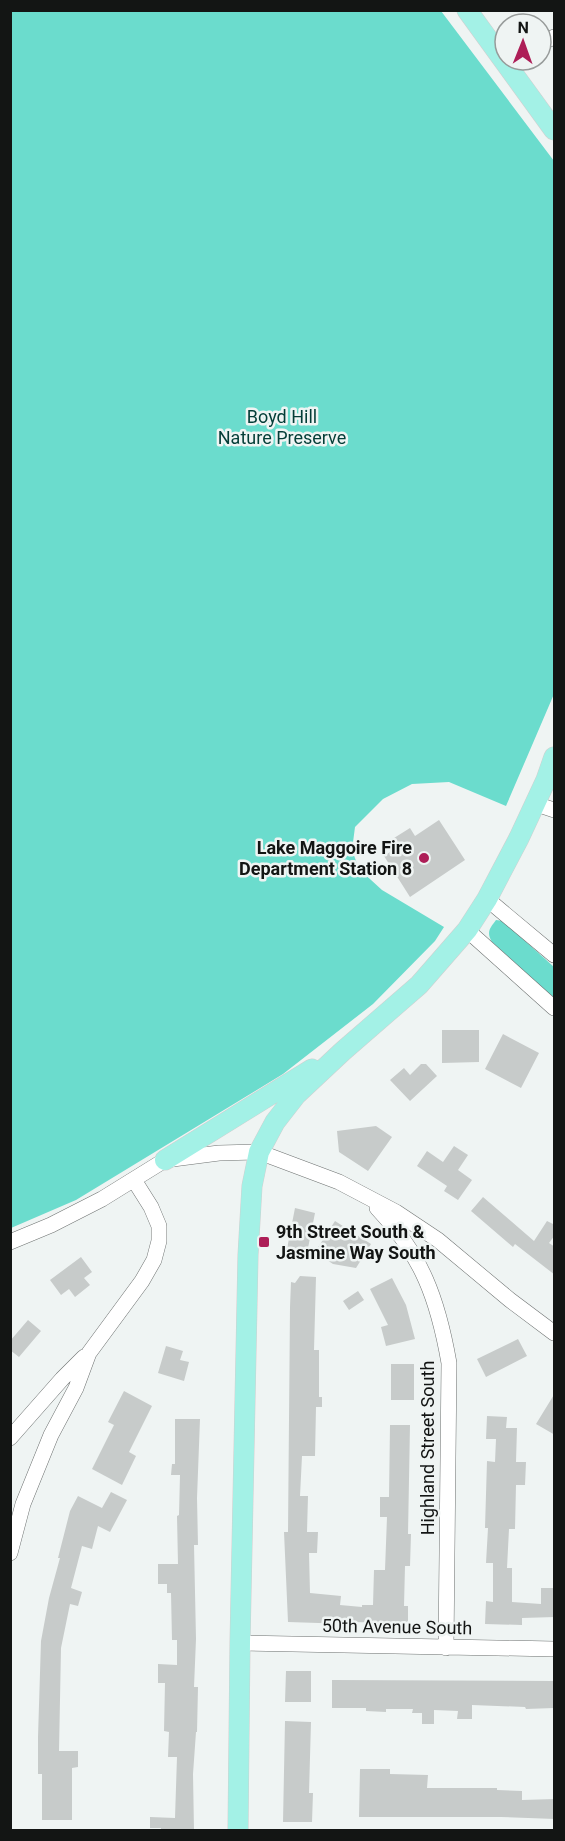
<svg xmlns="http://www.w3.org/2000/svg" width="565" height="1841" font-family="Roboto,sans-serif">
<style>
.green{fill:#6bdccd}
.building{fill:#c7cbca}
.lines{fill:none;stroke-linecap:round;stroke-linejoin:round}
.minor-casing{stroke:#6e7271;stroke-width:16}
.major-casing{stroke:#d0d0d0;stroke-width:21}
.minor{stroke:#fff;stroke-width:15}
.major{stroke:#a3f1e6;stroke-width:20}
.poi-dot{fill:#ad1e57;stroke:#eff4f3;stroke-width:2}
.labels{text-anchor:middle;stroke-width:5;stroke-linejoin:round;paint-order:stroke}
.park-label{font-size:18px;fill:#033d37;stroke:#eff4f3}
.poi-label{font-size:18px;font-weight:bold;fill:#131514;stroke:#eff4f3;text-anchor:end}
.street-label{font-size:18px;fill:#131514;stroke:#eff4f3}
</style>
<rect width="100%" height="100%" fill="#eff4f3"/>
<!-- green -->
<path class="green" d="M 11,10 L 441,11 L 554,161 L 554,694 L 506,806 L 449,782 L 412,784 L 383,799 L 355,827 L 352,850 L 359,869 L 382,890 L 444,927 L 435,941 L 373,1004 L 283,1074 L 76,1200 L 11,1228 Z
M 496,920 L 503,921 L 554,967 L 554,999 L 492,942 C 486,932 490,928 496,920 Z"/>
<!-- building -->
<path class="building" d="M 439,820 L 465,860 L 410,897 L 384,856 L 399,846 L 394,838 L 410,828 L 415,836 Z
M 442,1030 L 479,1030 L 479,1062 L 442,1063 Z
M 503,1034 L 539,1053 L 521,1088 L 485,1069 Z
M 421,1064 L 426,1064 L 437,1076 L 410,1101 L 390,1080 L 404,1068 L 410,1075 Z
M 376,1126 L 392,1137 L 368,1171 L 339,1152 L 337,1131 Z
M 454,1146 L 468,1155 L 458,1170 L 472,1180 L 458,1200 L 444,1191 L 447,1186 L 417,1166 L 427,1151 L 443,1162 Z
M 483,1197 L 534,1241 L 547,1221 L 555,1225 L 555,1235 L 549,1243 L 555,1247 L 555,1275 L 515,1244 L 513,1247 L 471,1211 Z
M 295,1208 L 315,1213 L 306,1258 L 286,1254 Z
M 335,1221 L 371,1244 L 356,1268 L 333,1264 L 315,1252 Z
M 81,1257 L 92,1272 L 84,1278 L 90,1285 L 75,1297 L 69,1289 L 61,1295 L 50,1280 Z
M 300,1276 L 316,1277 L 314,1350 L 319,1350 L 319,1397 L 322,1397 L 322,1407 L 316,1407 L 315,1456 L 302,1456 L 300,1496 L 308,1496 L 307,1532 L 318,1532 L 317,1553 L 309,1553 L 310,1593 L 341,1596 L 340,1605 L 362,1607 L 362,1605 L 373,1605 L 374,1570 L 385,1570 L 387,1517 L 380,1517 L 380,1497 L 389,1497 L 390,1425 L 410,1425 L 408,1534 L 411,1534 L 410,1566 L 405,1566 L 404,1606 L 408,1606 L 408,1623 L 349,1622 L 349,1624 L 288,1622 L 284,1532 L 288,1532 L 290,1307 L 291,1282 L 295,1283 Z
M 392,1278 L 406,1305 L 415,1339 L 386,1346 L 381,1327 L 388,1325 L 370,1289 Z
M 358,1291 L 364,1300 L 349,1310 L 343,1301 Z
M 28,1320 L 41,1331 L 19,1357 L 10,1350 L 10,1341 Z
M 518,1339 L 527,1356 L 486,1377 L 477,1359 Z
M 166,1346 L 183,1351 L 180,1360 L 189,1362 L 184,1381 L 158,1373 Z
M 391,1364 L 414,1364 L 414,1400 L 391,1400 Z
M 124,1391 L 152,1406 L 129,1452 L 136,1456 L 122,1485 L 92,1469 L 114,1425 L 108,1422 Z
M 555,1393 L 555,1435 L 536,1424 Z
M 487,1416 L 507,1417 L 506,1428 L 517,1428 L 516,1462 L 526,1462 L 525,1485 L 516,1485 L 515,1529 L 509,1529 L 507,1568 L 512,1568 L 512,1602 L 541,1604 L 541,1588 L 555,1588 L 555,1617 L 522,1618 L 522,1625 L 485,1624 L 486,1601 L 493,1602 L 493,1563 L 486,1563 L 488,1528 L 485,1528 L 487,1461 L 495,1462 L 496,1439 L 486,1439 Z
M 175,1419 L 200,1419 L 197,1498 L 198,1545 L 194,1545 L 196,1639 L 194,1687 L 198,1687 L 197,1732 L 196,1732 L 193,1774 L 194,1830 L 161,1830 L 161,1828 L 150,1828 L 150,1817 L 175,1818 L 177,1757 L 168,1757 L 169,1732 L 164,1731 L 165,1683 L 158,1683 L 158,1664 L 177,1665 L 177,1640 L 172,1640 L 171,1593 L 167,1593 L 167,1584 L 158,1584 L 158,1564 L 178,1564 L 177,1516 L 179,1515 L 180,1475 L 171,1475 L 172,1464 L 175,1464 Z
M 111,1492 L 127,1500 L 110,1532 L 98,1526 L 92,1549 L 82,1546 L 71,1588 L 82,1592 L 78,1606 L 70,1604 L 61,1648 L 59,1751 L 78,1751 L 78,1767 L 72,1768 L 72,1820 L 42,1820 L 42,1774 L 38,1774 L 38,1737 L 41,1641 L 49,1598 L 60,1558 L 58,1558 L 70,1511 L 78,1496 L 102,1508 Z
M 286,1671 L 311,1671 L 311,1702 L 285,1702 Z
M 332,1680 L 553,1681 L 554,1708 L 526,1709 L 525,1707 L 472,1705 L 472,1719 L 457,1719 L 458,1711 L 434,1710 L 434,1724 L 422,1724 L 422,1713 L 412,1713 L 413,1709 L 386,1709 L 386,1712 L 366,1711 L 366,1708 L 332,1708 Z
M 285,1721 L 311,1722 L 309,1793 L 313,1793 L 312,1822 L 283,1822 Z
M 360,1769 L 390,1769 L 390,1774 L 428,1775 L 427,1788 L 497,1788 L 497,1790 L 522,1791 L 522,1800 L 555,1799 L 555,1819 L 501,1817 L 359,1817 Z"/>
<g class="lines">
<defs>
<path id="minor" d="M 541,43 L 554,37
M 536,804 L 554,810
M 487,899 L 554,955
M 467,930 L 554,1008
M 377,1208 C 422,1255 438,1300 449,1363 L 446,1648
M 10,1242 L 51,1225 L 102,1199 L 165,1160 L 219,1153 L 259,1152 L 339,1182 L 396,1212 L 438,1240 L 510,1300 L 554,1333
M 10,1438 L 62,1379 L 84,1357
M 10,1553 L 23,1504 L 51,1435 L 76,1388 L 89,1353 L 142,1281 L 154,1260 L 159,1241 L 159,1226 L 151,1207 L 134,1180
M 240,1643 L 554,1649"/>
<path id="major" d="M 467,10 L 554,130
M 165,1160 L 312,1069
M 238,1830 L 240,1643 L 248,1255 L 252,1186 L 259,1152 L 275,1122 L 296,1095 L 343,1051 L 419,985 L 467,930 L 487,899 L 519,838 L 546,780 L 554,757"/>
</defs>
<!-- minor casing -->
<use href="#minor" class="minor-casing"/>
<!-- major casing -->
<use href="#major" class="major-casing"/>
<!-- minor -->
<use href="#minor" class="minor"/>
<!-- major -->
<use href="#major" class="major"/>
</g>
<!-- markers -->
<g class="poi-dot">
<circle cx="424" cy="858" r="6"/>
<rect x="258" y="1236" width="12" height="12" rx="3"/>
</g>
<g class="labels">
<!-- park labels -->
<g class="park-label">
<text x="282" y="423">Boyd Hill<tspan x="282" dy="21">Nature Preserve</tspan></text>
</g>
<!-- poi labels -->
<g class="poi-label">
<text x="412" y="854">Lake Maggoire Fire<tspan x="412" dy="21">Department Station 8</tspan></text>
<text x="276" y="1238" text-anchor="start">9th Street South &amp;<tspan x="276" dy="21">Jasmine Way South</tspan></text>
</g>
<!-- street labels -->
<g class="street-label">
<text transform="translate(428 1448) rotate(-90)" y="6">Highland Street South</text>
<text transform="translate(397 1627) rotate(1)" y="6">50th Avenue South</text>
</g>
</g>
<!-- border -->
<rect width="565" height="1841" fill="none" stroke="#131514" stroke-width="24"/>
<!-- north arrow -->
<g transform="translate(523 42) rotate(1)"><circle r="28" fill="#eff4f3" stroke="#979b9a" stroke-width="1.5"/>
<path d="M0-4.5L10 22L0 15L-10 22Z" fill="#ad1e57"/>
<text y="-9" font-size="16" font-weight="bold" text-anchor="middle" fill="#131514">N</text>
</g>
</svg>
